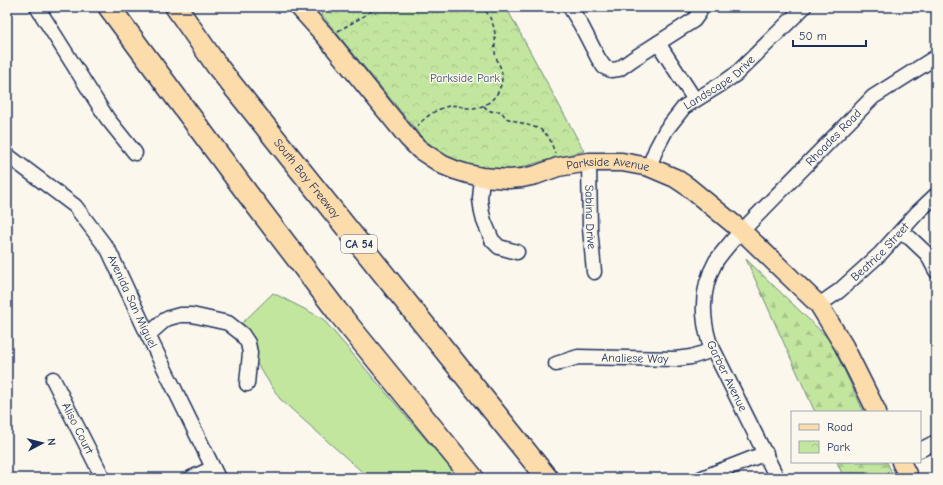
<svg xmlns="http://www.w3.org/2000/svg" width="943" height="485" font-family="'Comic Neue',sans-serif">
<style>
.green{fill:#c3e69f;stroke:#6f8a7e}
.forest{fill:url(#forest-firs);stroke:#6f8a7e}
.park{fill:url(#park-crowns);stroke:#6f8a7e}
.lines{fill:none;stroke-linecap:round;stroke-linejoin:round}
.minor-casing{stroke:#1b2f5e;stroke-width:17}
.major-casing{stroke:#1b2f5e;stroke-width:21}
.highway-casing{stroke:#1b2f5e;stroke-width:24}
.path{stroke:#1b2f5e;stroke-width:1.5;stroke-dasharray:4 3;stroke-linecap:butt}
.minor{stroke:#fbf7ec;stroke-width:14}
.major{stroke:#fddcac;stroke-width:18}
.highway{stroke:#fddcac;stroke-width:21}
.labels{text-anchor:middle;stroke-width:3;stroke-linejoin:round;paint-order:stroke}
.shield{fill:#fbf7ec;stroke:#5e6b89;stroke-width:1}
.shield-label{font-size:11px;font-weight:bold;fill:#1b2f5e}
.park-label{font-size:12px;fill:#3d546b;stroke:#fbf7ec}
.street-label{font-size:12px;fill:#1b2f5e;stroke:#fbf7ec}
</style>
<defs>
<pattern id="forest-firs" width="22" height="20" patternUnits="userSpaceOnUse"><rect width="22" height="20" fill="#c3e69f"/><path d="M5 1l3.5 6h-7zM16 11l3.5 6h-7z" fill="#a7c68b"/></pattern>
<pattern id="park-crowns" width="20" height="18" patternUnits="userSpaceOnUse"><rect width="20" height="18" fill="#c3e69f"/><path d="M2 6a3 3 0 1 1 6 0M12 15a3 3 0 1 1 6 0" fill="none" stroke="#a7c68b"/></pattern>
</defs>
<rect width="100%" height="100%" fill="#fbf7ec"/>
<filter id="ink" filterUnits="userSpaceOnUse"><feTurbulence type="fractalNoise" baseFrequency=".025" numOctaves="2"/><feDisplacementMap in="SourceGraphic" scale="8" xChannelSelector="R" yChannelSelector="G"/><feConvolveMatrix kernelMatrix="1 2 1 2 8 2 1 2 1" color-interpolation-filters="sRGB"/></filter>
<g filter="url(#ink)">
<!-- green -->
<path class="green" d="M 273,293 L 322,318 L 459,478 L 369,478 L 280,399 L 235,330 Z"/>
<!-- forest -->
<path class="forest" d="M 746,259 L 830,340 L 864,412 L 815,412 Z
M 837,462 L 887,462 L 894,478 L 844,478 Z"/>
<!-- park -->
<path class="park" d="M 330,7 L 506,7 L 584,151 L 543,161 L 499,174 L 445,157 L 421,136 L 321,14 Z"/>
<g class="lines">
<defs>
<g id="minor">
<path d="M 37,7 L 107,118 L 135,153"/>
<path d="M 570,7 L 581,25 L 598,58 L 604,67 L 611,70 L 619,69 L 633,59 L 694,20 L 699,13 L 700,7"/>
<path d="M 658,43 L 695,100"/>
<path id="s1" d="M 7,155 L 75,206 L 109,251 L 148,335 L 218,478"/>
<path id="s2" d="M 589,162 L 590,228 L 594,272"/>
<path id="s3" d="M 649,167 L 656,149 L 666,130 L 684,107 L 723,83 L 736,74 L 804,7"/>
<path d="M 482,177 L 480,199 L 482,213 L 484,221 L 492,240 L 499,247 L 517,252"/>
<path d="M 900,233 L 910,238 L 927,254 L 936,271"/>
<path id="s4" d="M 819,305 L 839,291 L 880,254 L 918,212 L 936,195"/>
<path d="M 148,335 L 165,320 L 169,318 L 180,315 L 192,315 L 228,323 L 242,334 L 248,343 L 250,353 L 247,384"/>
<path id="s5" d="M 556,364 L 578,357 L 675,359 L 691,357 L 713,350"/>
<path id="s6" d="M 53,379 L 103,478"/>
<path d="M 920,450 L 936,442"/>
<path d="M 191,478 L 213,468"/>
<path d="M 702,478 L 766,453"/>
<path id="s7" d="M 777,478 L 709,341 C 701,314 702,286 716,261 C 721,254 726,248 732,241 L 873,97 L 936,57"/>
</g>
<g id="major">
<path id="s8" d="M 299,7 L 326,37 L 409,139 L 420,150 L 443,165 L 455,170 L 468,174 L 482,177 L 509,179 L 522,178 L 536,175 L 558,167 L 589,162 L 622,162 L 649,167 L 675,178 L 687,186 L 742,231 L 819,305 L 844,346 L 877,412"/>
<path d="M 901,462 L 909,478"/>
</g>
<g id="highway">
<path d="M 109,7 L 247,193 L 337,311 L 473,478"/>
<path id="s9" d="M 176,7 L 217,66 L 547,478"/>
</g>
</defs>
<!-- minor casing -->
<use href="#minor" class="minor-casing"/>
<!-- major casing -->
<use href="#major" class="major-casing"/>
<!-- highway casing -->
<use href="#highway" class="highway-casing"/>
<!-- path -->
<path class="path" d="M 338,31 L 364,16 L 377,7
M 484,106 C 489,112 493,112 501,111 L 506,118 L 540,129 L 549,137 L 555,153
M 417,127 C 423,118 438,108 449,106 C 458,104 461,108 470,108 C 488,109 503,93 502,75 C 502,67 496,61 495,52 C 494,46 496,40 495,34 C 494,24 489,14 482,7"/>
<!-- minor -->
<use href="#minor" class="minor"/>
<!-- major -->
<use href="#major" class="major"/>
<!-- highway -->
<use href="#highway" class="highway"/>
</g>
</g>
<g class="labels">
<!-- shield labels -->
<rect class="shield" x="341" y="235" width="36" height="18" rx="3"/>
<g class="shield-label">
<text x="359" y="248">CA 54</text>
</g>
<!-- park labels -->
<g class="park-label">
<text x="465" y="82">Parkside Park</text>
</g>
<!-- street labels -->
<g class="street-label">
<text dy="4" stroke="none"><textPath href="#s3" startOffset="113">Landscape Drive</textPath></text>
<text dy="4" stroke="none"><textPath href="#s7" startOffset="406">Rhoades Road</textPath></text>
<text dy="4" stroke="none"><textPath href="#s8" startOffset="384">Parkside Avenue</textPath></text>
<text dy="4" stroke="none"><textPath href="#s9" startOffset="216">South Bay Freeway</textPath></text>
<text dy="4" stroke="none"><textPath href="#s2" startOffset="55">Sabina Drive</textPath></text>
<text dy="4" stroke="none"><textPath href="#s4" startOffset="81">Beatrice Street</textPath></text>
<text dy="4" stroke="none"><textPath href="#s1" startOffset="197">Avenida San Miguel</textPath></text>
<text dy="4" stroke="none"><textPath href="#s5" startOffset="80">Analiese Way</textPath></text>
<text transform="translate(727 376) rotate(64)" y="4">Garber Avenue</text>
<text dy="4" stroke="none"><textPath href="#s6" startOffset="55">Aliso Court</textPath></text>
</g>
</g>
<!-- margin -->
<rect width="943" height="485" fill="none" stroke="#fbf7ec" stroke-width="24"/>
<rect x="12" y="12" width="919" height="461" fill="none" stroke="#1b2f5e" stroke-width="1.5" filter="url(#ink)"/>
<!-- legend -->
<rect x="791" y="411" width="130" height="52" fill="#fbf7ec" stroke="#a1a7b3"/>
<rect x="799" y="424" width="20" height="6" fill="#fddcac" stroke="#a1a7b3"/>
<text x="827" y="431" font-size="12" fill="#1b2f5e">Road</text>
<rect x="799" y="441" width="20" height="12" fill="url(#park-crowns)" stroke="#a1a7b3"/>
<text x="827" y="451" font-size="12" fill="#1b2f5e">Park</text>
<!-- north arrow -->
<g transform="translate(42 443) rotate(83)" stroke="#fbf7ec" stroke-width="3" paint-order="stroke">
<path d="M0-3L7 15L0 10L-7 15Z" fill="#1b2f5e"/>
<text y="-6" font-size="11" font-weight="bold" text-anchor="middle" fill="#1b2f5e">N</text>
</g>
<!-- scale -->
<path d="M793 40v6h73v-6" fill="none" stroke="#1b2f5e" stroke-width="2"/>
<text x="799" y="40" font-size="12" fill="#1b2f5e" stroke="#fbf7ec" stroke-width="3" paint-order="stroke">50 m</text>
</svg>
